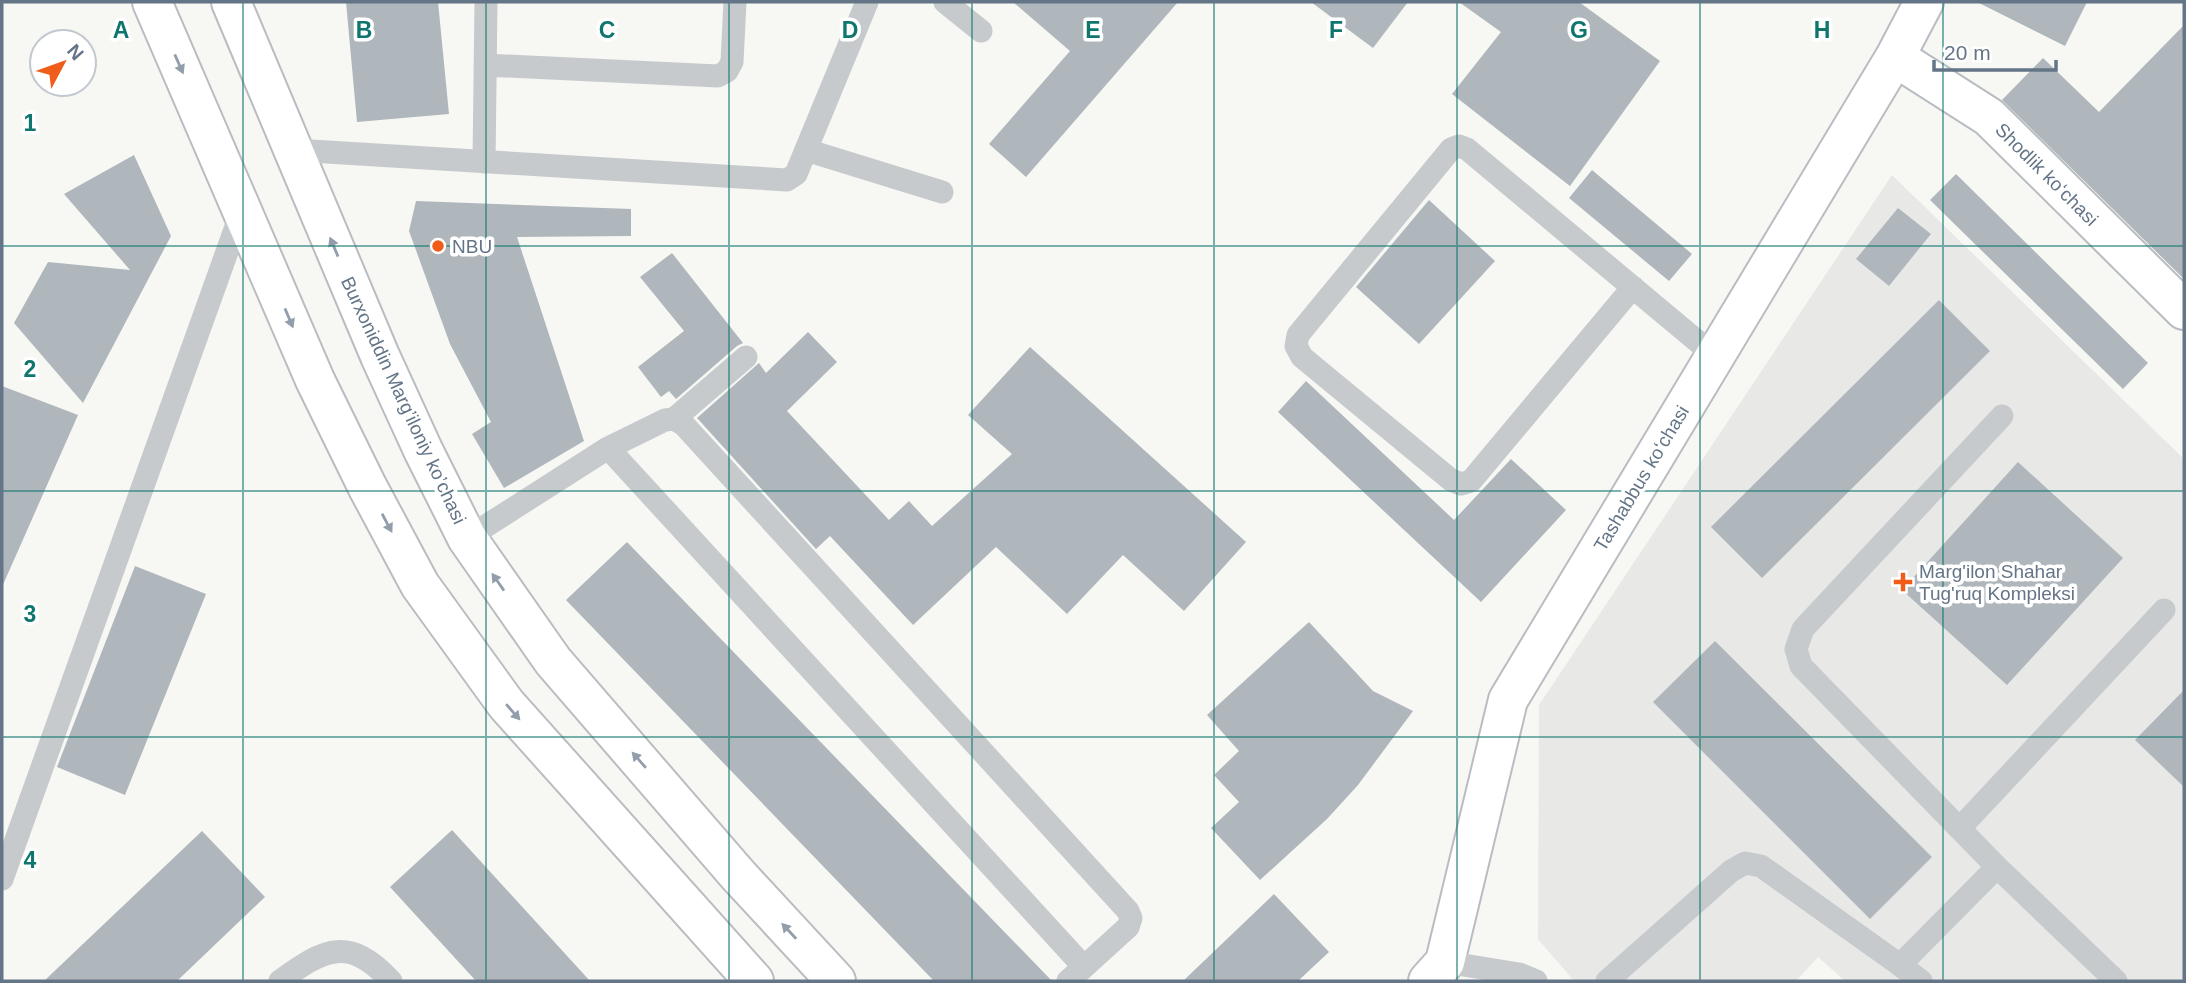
<svg xmlns="http://www.w3.org/2000/svg" width="2186" height="983" font-family="Arial,sans-serif">
<style>
.built{fill:#e8e9e7}
.building{fill:#afb7bd}
.lines{fill:none;stroke-linecap:round;stroke-linejoin:round}
.secondary-casing{stroke:#b8bdc2;stroke-width:42}
.primary-casing{stroke:#b9bdc1;stroke-width:42}
.lane{stroke:#c6cacd;stroke-width:23}
.secondary{stroke:#fff;stroke-width:38}
.primary{stroke:#fff;stroke-width:38}
.oneway{fill:#929eab}
.grid{fill:none;stroke:#0f766e;stroke-width:2;stroke-opacity:0.55}
.poi-dot{fill:#f05c1a;stroke:#fff;stroke-width:2.5}
.labels{text-anchor:middle;stroke-width:7;stroke-linejoin:round;paint-order:stroke}
.street-label{font-size:19px;fill:#647587;stroke:#fff}
.poi-label{font-size:19px;fill:#647587;stroke:#fff;text-anchor:start}
.grid-label{font-size:23px;text-anchor:middle;font-weight:bold;fill:#0f766e;stroke:#fff;stroke-width:7;stroke-linejoin:round;paint-order:stroke}
</style>
<rect width="100%" height="100%" fill="#f7f7f3"/>
<!-- built -->
<path class="built" d="M 1892,175 L 2184,459 L 2184,981 L 1845,981 L 1818,957 L 1796,981 L 1574,981 L 1538,939 L 1539,705 Z"/>
<!-- building -->
<path class="building" d="M 346,2 L 438,2 L 449,114 L 357,122 Z
M 1013,2 L 1178,2 L 1026,177 L 989,144 L 1070,51 Z
M 1311,2 L 1408,2 L 1373,48 Z
M 1459,2 L 1579,2 L 1660,61 L 1570,186 L 1452,94 L 1501,32 Z
M 1977,2 L 2087,2 L 2065,46 Z
M 2184,25 L 2184,279 L 2002,100 L 2043,58 L 2099,112 Z
M 134,155 L 171,236 L 83,403 L 14,323 L 48,262 L 130,270 L 64,194 Z
M 1592,170 L 1692,254 L 1669,281 L 1569,198 Z
M 1956,174 L 2148,363 L 2123,389 L 1930,200 Z
M 1429,200 L 1495,261 L 1419,344 L 1356,287 Z
M 416,201 L 631,209 L 631,236 L 517,237 L 584,441 L 504,488 L 472,434 L 491,422 L 450,344 L 409,231 Z
M 1898,208 L 1931,234 L 1889,286 L 1856,259 Z
M 672,253 L 743,343 L 737,346 L 676,399 L 669,391 L 661,397 L 638,367 L 684,331 L 640,277 Z
M 1939,300 L 1990,351 L 1762,578 L 1711,527 Z
M 808,332 L 837,362 L 787,411 L 889,520 L 909,501 L 932,526 L 1012,454 L 968,415 L 1030,347 L 1246,542 L 1184,611 L 1123,555 L 1067,614 L 996,547 L 913,625 L 830,536 L 816,549 L 697,418 L 759,363 L 766,373 Z
M 1306,381 L 1454,520 L 1511,459 L 1566,510 L 1481,602 L 1278,412 Z
M 2,386 L 78,415 L 2,587 Z
M 2018,462 L 2123,558 L 2007,685 L 1902,590 Z
M 627,542 L 1052,981 L 934,981 L 566,600 Z
M 135,566 L 206,594 L 125,795 L 57,767 Z
M 1309,622 L 1373,691 L 1413,711 L 1358,785 L 1327,819 L 1260,880 L 1211,828 L 1239,802 L 1214,775 L 1239,751 L 1207,715 Z
M 1715,641 L 1932,857 L 1870,919 L 1653,702 Z
M 2184,690 L 2184,787 L 2135,740 Z
M 452,830 L 590,981 L 476,981 L 390,887 Z
M 202,831 L 265,897 L 177,981 L 44,981 Z
M 1274,894 L 1329,952 L 1298,981 L 1183,981 Z"/>
<g class="lines">
<defs>
<path id="secondary" d="M 1895,57 L 1989,117 L 2184,310
M 1428,981 L 1445,962 L 1508,700 L 1895,57 L 1924,2"/>
<path id="primary" d="M 152,2 L 315,380 L 367,486 L 420,585 L 506,704 L 754,981
M 231,2 L 380,356 L 423,450 L 467,538 L 553,661 L 738,875 L 836,981"/>
</defs>
<!-- secondary casing -->
<use href="#secondary" class="secondary-casing"/>
<!-- primary casing -->
<use href="#primary" class="primary-casing"/>
<!-- lane -->
<path class="lane" d="M 945,2 L 981,31
M 485,65 L 718,76 L 727,71 L 732,62 L 735,2
M 294,150 L 787,180 L 796,174 L 867,2
M 806,150 L 942,192
M 484,162 L 486,2
M 1633,287 L 1471,481 L 1461,484 L 1451,480 L 1302,357 L 1296,346 L 1298,335 L 1451,149 L 1459,146 L 1467,149 L 1715,356
M 674,419 L 684,425 L 1128,911 L 1131,918 L 1128,927 L 1084,967
M 608,448 L 1084,967 L 1068,981
M 467,538 L 608,448 L 665,420 L 674,419 L 746,357
M 1960,828 L 2164,610
M 1997,867 L 2116,981
M 2,879 L 242,210
M 1445,962 L 1519,974 L 1536,981
M 1900,965 L 1921,981
M 280,981 C 325,948 349,936 391,981
M 1607,981 L 1731,871 L 1745,863 L 1761,866 L 1900,965 L 1997,867 L 1801,666 L 1796,649 L 1803,629 L 2002,416"/>
<!-- secondary -->
<use href="#secondary" class="secondary"/>
<!-- primary -->
<use href="#primary" class="primary"/>
</g>
<!-- one-way arrows -->
<defs><path id="oneway-solid" d="M-6-.8H1V-3.2L6.5 0L1 3.2V.8H-6Z" transform="scale(1.75)"/></defs>
<g class="oneway">
<use href="#oneway-solid" transform="translate(179 64) rotate(66)"/>
<use href="#oneway-solid" transform="translate(334 247) rotate(-113)"/>
<use href="#oneway-solid" transform="translate(289 318) rotate(67)"/>
<use href="#oneway-solid" transform="translate(387 523) rotate(62)"/>
<use href="#oneway-solid" transform="translate(498 582) rotate(-125)"/>
<use href="#oneway-solid" transform="translate(513 712) rotate(49)"/>
<use href="#oneway-solid" transform="translate(639 760) rotate(-131)"/>
<use href="#oneway-solid" transform="translate(789 931) rotate(-133)"/>
</g>
<!-- grid -->
<path class="grid" d="M 243,2 L 243,981M 486,2 L 486,981M 729,2 L 729,981M 972,2 L 972,981M 1214,2 L 1214,981M 1457,2 L 1457,981M 1700,2 L 1700,981M 1943,2 L 1943,981M 2,246 L 2184,246M 2,491 L 2184,491M 2,737 L 2184,737"/>
<!-- markers -->
<g class="poi-dot">
<circle cx="438" cy="246" r="7"/>
<path d="M1899.5 571.5h7v7h7v7h-7v7h-7v-7h-7v-7h7z"/>
</g>
<g class="labels">
<!-- street labels -->
<g class="street-label">
<text transform="translate(2047 174) rotate(45)" y="7">Shodlik koʻchasi</text>
<text transform="translate(404 400) rotate(65)" y="7">Burxoniddin Marg’iloniy ko’chasi</text>
<text transform="translate(1641 478) rotate(-59)" y="7">Tashabbus koʻchasi</text>
</g>
<!-- poi labels -->
<g class="poi-label">
<text x="452" y="253">NBU</text>
<text x="1919" y="578">Marg'ilon Shahar<tspan x="1919" dy="22">Tug'ruq Kompleksi</tspan></text>
</g>
</g>
<g class="grid-label">
<text x="121" y="38">A</text>
<text x="364" y="38">B</text>
<text x="607" y="38">C</text>
<text x="850" y="38">D</text>
<text x="1093" y="38">E</text>
<text x="1336" y="38">F</text>
<text x="1579" y="38">G</text>
<text x="1822" y="38">H</text>
<text x="30" y="131">1</text>
<text x="30" y="377">2</text>
<text x="30" y="622">3</text>
<text x="30" y="868">4</text>
</g>
<!-- border -->
<rect width="2186" height="983" fill="none" stroke="#647587" stroke-width="7"/>
<!-- north arrow -->
<g transform="translate(63 63) rotate(49)"><circle r="33" fill="#ffffff" stroke="#c1c8cf" stroke-width="2"/>
<path d="M0-5L12 26L0 18L-12 26Z" fill="#f05c1a"/>
<text y="-10" font-size="19" font-weight="bold" text-anchor="middle" fill="#647587">N</text>
</g>
<!-- scale -->
<path d="M1934 60v10h122v-10" fill="none" stroke="#647587" stroke-width="3.5"/>
<text x="1944" y="60" font-size="21" fill="#647587" stroke="#ffffff" stroke-width="5" paint-order="stroke">20 m</text>
</svg>
